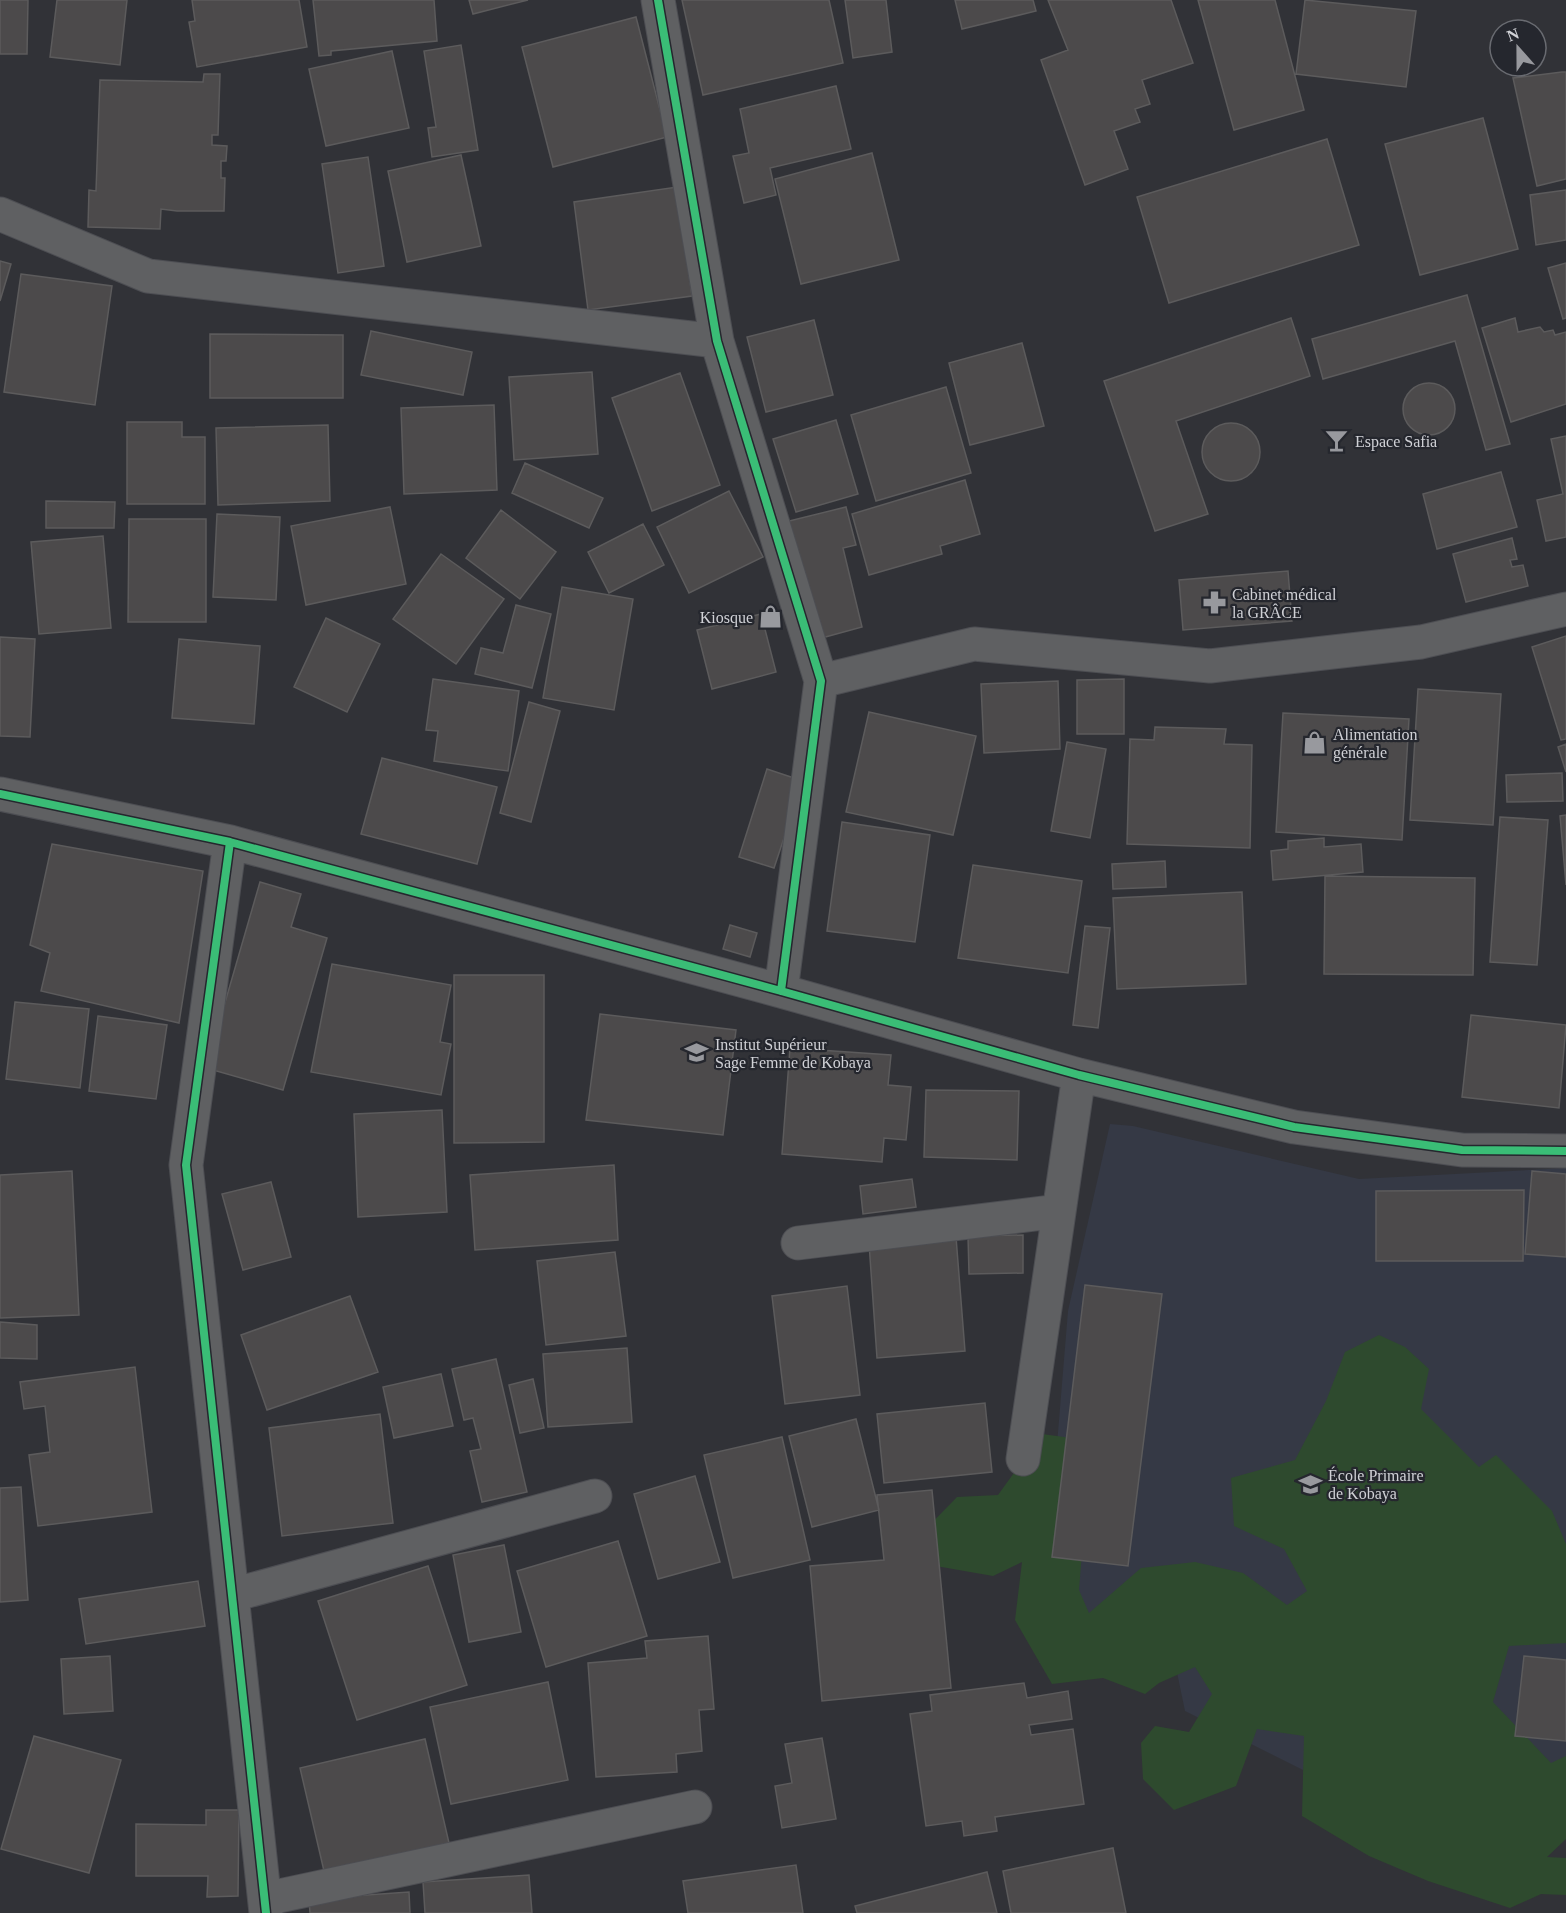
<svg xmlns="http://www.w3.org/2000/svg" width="1566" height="1913" font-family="'Times New Roman',serif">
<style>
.built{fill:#353945}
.green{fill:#2e4a2e}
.building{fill:#4c4a4b;stroke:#5c5b5c;stroke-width:1.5}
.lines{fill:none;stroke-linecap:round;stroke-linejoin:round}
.minor-casing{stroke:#4d4e53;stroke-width:35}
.minor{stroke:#5f6062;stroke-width:33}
.cycleway-casing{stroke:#25272e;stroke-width:11}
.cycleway{stroke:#3abd76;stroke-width:8}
.labels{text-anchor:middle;stroke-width:4.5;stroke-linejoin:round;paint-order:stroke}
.poi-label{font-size:16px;fill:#d0d1d6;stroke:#25272e;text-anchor:start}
</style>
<rect width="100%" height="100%" fill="#313237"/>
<!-- built -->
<path class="built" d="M 1110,1124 L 1133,1126 L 1359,1179 L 1566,1168 L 1566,1791 L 1321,1779 L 1185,1711 L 1174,1658 L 1039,1663 L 1068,1311 Z"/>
<!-- green -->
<path class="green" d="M 1379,1335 L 1405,1347 L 1429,1369 L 1421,1409 L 1479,1467 L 1496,1455 L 1552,1511 L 1566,1544 L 1566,1643 L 1509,1646 L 1493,1702 L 1551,1763 L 1566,1756 L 1566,1839 L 1547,1857 L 1566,1858 L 1566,1895 L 1541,1894 L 1510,1908 L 1428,1881 L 1369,1856 L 1302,1816 L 1304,1736 L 1257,1729 L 1236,1786 L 1174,1810 L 1143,1779 L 1141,1743 L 1155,1726 L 1189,1732 L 1212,1694 L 1195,1667 L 1159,1683 L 1145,1694 L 1103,1678 L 1052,1684 L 1015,1620 L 1022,1562 L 993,1576 L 936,1566 L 919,1536 L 957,1497 L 998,1495 L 1042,1434 L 1108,1443 L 1086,1501 L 1079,1590 L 1089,1613 L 1141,1568 L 1195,1562 L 1243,1573 L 1287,1605 L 1307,1591 L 1284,1549 L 1234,1526 L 1231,1478 L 1295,1460 L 1326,1401 L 1345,1352 Z"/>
<!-- building -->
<path class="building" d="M 0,0 L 28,0 L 27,54 L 0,54 Z
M 57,0 L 127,0 L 120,65 L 50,57 Z
M 192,0 L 299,0 L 307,47 L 197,67 L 189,22 L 195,21 Z
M 313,0 L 434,0 L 437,41 L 331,51 L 331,55 L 319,56 Z
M 469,0 L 528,0 L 473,14 Z
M 682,0 L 829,0 L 843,63 L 703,95 Z
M 845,0 L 886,0 L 892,52 L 853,58 Z
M 955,0 L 1033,0 L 1036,11 L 962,29 Z
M 1048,0 L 1171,0 L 1193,63 L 1142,80 L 1150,104 L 1135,109 L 1140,122 L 1114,131 L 1128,169 L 1085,185 L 1041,60 L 1068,50 Z
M 1198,0 L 1275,0 L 1304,110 L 1234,130 Z
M 1305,0 L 1416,11 L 1406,87 L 1296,74 Z
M 636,17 L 667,137 L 553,167 L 522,47 Z
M 461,45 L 478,150 L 432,157 L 428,128 L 436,127 L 424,51 Z
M 392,51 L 409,128 L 326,146 L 309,69 Z
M 1562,72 L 1566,72 L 1566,179 L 1537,186 L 1513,78 Z
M 204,74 L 220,74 L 218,135 L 212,135 L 212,145 L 227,146 L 226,161 L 221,161 L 221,178 L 225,178 L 224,211 L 177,211 L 161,209 L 160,229 L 88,227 L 89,190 L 96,191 L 100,80 L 203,82 Z
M 836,86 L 851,149 L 770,168 L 776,195 L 744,203 L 733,156 L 749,153 L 740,109 Z
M 1483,118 L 1518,249 L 1420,275 L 1385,144 Z
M 1327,139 L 1359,245 L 1169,303 L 1137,197 Z
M 872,153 L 899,260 L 801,284 L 775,179 Z
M 461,155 L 481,246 L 407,262 L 388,171 Z
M 368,157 L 384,266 L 338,273 L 322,164 Z
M 677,187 L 692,296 L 588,310 L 574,202 Z
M 1566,190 L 1566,240 L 1536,245 L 1530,195 Z
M 0,261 L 11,264 L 0,301 Z
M 1566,263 L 1566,318 L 1563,319 L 1548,268 Z
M 21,274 L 112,286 L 95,405 L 4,392 Z
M 1467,295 L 1510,444 L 1486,450 L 1455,341 L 1323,379 L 1312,339 Z
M 1291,318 L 1310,376 L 1176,421 L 1208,514 L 1155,531 L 1104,381 Z
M 1515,318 L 1518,332 L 1540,327 L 1544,332 L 1553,330 L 1555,335 L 1566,332 L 1566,404 L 1511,422 L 1482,328 Z
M 814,320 L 833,395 L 766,412 L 747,337 Z
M 371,331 L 472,352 L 463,395 L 361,375 Z
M 210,334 L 343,335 L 343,398 L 210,398 Z
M 1022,343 L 1044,426 L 970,445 L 949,363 Z
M 592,372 L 598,454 L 514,460 L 509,377 Z
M 680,373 L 720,485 L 652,511 L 612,398 Z
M1403 409a26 26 0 1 1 52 0a26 26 0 1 1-52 0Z
M 946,387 L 971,473 L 876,501 L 851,415 Z
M 494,405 L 497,490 L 404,494 L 401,408 Z
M 836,420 L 858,494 L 796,512 L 773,439 Z
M 127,422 L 182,422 L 182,437 L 205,437 L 205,504 L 127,504 Z
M1202 452a29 29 0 1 1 58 0a29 29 0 1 1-58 0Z
M 328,425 L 330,501 L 218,505 L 216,428 Z
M 1566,436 L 1566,537 L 1546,541 L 1537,500 L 1563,494 L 1551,439 Z
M 525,463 L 603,498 L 589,528 L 512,493 Z
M 1501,472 L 1517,527 L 1437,549 L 1423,494 Z
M 965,480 L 980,534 L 940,546 L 942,554 L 869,575 L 852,514 Z
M 729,491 L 763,557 L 689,593 L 657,527 Z
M 46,501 L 115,502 L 114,528 L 46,528 Z
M 390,507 L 406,584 L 306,605 L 291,526 Z
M 846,507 L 856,545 L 843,548 L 862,627 L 818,639 L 789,521 Z
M 501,510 L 556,552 L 520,599 L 466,558 Z
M 217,514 L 280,517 L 276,600 L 213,597 Z
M 129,519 L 206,519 L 206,622 L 128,622 Z
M 643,524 L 664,565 L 609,593 L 588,552 Z
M 103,536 L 111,628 L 39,634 L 31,542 Z
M 1512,538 L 1517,559 L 1510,560 L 1512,567 L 1523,565 L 1528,586 L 1466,602 L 1453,554 Z
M 441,554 L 504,599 L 456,664 L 393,619 Z
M 1288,571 L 1292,621 L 1183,630 L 1179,580 Z
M 562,587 L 633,599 L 614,710 L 543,698 Z
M 516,605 L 551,614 L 532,688 L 475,674 L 481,648 L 503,653 Z
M 761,614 L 776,672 L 712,689 L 697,630 Z
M 326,618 L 380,644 L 347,712 L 294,687 Z
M 1566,636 L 1566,739 L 1561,740 L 1532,647 Z
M 0,637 L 35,639 L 30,737 L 0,736 Z
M 179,639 L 260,646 L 254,724 L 172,718 Z
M 433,679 L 519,691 L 508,771 L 434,761 L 438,731 L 426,730 Z
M 1124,679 L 1124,734 L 1077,734 L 1077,680 Z
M 1058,681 L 1060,749 L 984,753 L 981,684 Z
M 1418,689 L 1501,694 L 1493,825 L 1410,820 Z
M 529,702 L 560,711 L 531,822 L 500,813 Z
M 869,712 L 976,736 L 953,835 L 846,812 Z
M 1283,713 L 1409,719 L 1402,840 L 1276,832 Z
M 1155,727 L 1226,729 L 1224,744 L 1252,745 L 1250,848 L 1127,844 L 1130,739 L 1154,740 Z
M 1067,742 L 1106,749 L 1090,838 L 1051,831 Z
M 1566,744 L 1566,772 L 1558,747 Z
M 382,758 L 497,787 L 477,864 L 361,834 Z
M 767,769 L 803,781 L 774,868 L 739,857 Z
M 1562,773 L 1563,801 L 1507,802 L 1506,775 Z
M 1566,815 L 1566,885 L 1560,816 Z
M 1500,817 L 1548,820 L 1537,965 L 1490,962 Z
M 842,822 L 930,835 L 915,942 L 827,931 Z
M 1324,838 L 1324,847 L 1361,844 L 1363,872 L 1273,880 L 1271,851 L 1288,849 L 1288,841 Z
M 52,844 L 203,871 L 179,1023 L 41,991 L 50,953 L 30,945 Z
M 1165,861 L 1166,887 L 1113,889 L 1112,864 Z
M 973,865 L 1082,881 L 1068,973 L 958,958 Z
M 1325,876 L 1475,878 L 1473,975 L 1324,974 Z
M 260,882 L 301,894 L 291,927 L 327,938 L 283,1090 L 206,1068 Z
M 1242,892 L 1246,984 L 1117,989 L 1113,898 Z
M 730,925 L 757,933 L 750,957 L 723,949 Z
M 1085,926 L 1110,928 L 1098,1028 L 1073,1025 Z
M 332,964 L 451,985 L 440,1042 L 451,1044 L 441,1095 L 311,1072 Z
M 454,975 L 544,975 L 544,1142 L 454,1143 Z
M 15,1002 L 89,1009 L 80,1088 L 6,1079 Z
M 600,1014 L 736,1030 L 723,1135 L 586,1120 Z
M 1471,1015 L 1566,1025 L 1559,1108 L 1462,1097 Z
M 98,1016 L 167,1025 L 156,1099 L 89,1091 Z
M 790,1048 L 891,1055 L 888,1085 L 911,1087 L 906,1140 L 884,1138 L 882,1162 L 782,1154 Z
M 926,1090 L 1019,1091 L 1017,1160 L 924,1157 Z
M 442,1110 L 447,1212 L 358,1217 L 354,1114 Z
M 614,1165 L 618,1240 L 475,1250 L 470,1175 Z
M 72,1171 L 79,1315 L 0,1318 L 0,1175 Z
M 1532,1171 L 1566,1174 L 1566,1257 L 1525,1254 Z
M 912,1179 L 916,1207 L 863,1214 L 860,1186 Z
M 271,1182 L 291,1257 L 243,1270 L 222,1194 Z
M 1524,1190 L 1523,1261 L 1376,1261 L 1376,1191 Z
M 1023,1235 L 1023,1273 L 969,1274 L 968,1236 Z
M 956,1237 L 965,1351 L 877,1358 L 869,1243 Z
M 615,1252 L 626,1336 L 546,1345 L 537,1261 Z
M 1085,1285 L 1162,1294 L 1128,1566 L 1052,1557 Z
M 847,1286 L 860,1395 L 785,1404 L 772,1296 Z
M 350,1296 L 378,1372 L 267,1410 L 241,1335 Z
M 0,1322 L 37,1325 L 37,1359 L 0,1358 Z
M 627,1348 L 632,1422 L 548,1427 L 543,1354 Z
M 496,1359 L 527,1492 L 482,1502 L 470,1451 L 481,1449 L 473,1418 L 464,1420 L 452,1369 Z
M 135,1367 L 152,1512 L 38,1526 L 29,1455 L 50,1452 L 45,1406 L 24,1409 L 20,1382 Z
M 441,1374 L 453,1426 L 394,1438 L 383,1387 Z
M 533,1379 L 544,1428 L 520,1433 L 509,1385 Z
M 985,1403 L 992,1472 L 884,1483 L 877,1414 Z
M 380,1414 L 393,1523 L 282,1536 L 269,1428 Z
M 856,1419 L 879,1510 L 812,1527 L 789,1436 Z
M 782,1437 L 810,1560 L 733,1578 L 704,1455 Z
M 695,1476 L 720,1562 L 658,1579 L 634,1494 Z
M 21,1487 L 28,1600 L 0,1602 L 0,1488 Z
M 932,1490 L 951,1688 L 822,1701 L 810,1566 L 884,1560 L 877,1495 Z
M 618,1541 L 647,1636 L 546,1667 L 517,1571 Z
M 504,1545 L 521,1632 L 469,1642 L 453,1555 Z
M 428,1566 L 467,1685 L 357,1720 L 318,1601 Z
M 198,1581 L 205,1626 L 86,1644 L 79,1599 Z
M 708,1636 L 714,1709 L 699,1710 L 702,1751 L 676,1754 L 677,1772 L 596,1777 L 588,1663 L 647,1658 L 645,1641 Z
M 110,1656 L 113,1711 L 64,1714 L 61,1659 Z
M 1524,1656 L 1566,1660 L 1566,1741 L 1515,1736 Z
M 548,1682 L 568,1780 L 451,1804 L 430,1707 Z
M 1024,1683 L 1027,1698 L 1068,1691 L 1072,1719 L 1029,1725 L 1031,1735 L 1073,1729 L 1084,1804 L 995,1817 L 997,1831 L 964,1836 L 962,1821 L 926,1826 L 910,1714 L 932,1711 L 930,1695 Z
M 34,1736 L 121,1760 L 89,1873 L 1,1849 Z
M 822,1738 L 836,1819 L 782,1828 L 775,1786 L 792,1783 L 785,1744 Z
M 425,1739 L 449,1843 L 324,1871 L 300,1768 Z
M 206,1810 L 239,1810 L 238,1896 L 207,1897 L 208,1876 L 136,1876 L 136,1824 L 206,1825 Z
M 1113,1848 L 1126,1913 L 1011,1913 L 1003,1871 Z
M 796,1865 L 803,1913 L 688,1913 L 683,1881 Z
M 987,1872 L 997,1913 L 857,1913 L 855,1906 Z
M 529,1875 L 532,1913 L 425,1913 L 423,1882 Z
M 409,1892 L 410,1913 L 310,1913 L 309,1899 Z"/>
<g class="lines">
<defs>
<path id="minor" d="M 658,0 L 717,341 L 821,681 L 781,991
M 0,214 L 148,276 L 717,341
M 821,681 L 974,644 L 1210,666 L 1421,642 L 1566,609
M 0,794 L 230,842 L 781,991 L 1079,1075 L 1294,1127 L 1462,1150 L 1566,1151
M 230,842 L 186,1165 L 266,1913
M 798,1243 L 1059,1211
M 1023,1459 L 1079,1075
M 233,1595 L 595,1496
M 265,1899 L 695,1807"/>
</defs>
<!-- minor casing -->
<use href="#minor" class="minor-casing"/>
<!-- minor -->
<use href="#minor" class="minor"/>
<defs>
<path id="cycleway" d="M 658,0 L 717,341 L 821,681 L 781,991
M 0,794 L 230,842 L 781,991 L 1079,1075 L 1294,1127 L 1462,1150 L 1566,1151
M 230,842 L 186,1165 L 266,1913"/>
</defs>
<!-- cycleway casing -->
<use href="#cycleway" class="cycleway-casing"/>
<!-- cycleway -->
<use href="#cycleway" class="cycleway"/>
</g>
<!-- icons -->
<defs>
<symbol id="bar-bare" viewBox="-9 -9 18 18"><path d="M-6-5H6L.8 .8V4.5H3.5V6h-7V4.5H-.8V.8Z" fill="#98999e" stroke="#25272e" stroke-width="2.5" paint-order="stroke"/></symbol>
<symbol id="pharmacy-bare" viewBox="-9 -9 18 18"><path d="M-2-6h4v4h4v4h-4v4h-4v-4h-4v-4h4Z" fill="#98999e" stroke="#25272e" stroke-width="2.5" paint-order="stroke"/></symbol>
<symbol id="shop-bare" viewBox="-9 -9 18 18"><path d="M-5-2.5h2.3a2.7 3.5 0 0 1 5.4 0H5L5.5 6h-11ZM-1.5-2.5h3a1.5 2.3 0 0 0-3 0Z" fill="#98999e" stroke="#25272e" stroke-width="2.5" paint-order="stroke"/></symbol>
<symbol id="university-bare" viewBox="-9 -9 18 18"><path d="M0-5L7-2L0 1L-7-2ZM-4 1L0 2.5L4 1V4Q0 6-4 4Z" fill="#98999e" stroke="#25272e" stroke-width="2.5" paint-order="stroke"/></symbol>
<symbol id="school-bare" viewBox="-9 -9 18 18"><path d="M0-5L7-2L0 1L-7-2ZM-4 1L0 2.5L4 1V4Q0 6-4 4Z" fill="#98999e" stroke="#25272e" stroke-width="2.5" paint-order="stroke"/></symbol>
</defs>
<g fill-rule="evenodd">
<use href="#bar-bare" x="1320" y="424" width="33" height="33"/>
<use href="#pharmacy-bare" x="1198" y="586" width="33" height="33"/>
<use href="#shop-bare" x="754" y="600" width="33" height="33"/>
<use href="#shop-bare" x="1298" y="726" width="33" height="33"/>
<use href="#university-bare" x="680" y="1036" width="33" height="33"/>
<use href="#school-bare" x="1294" y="1468" width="33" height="33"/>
</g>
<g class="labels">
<!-- poi labels -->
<g class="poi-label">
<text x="1355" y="447">Espace Safia</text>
<text x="1232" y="600">Cabinet médical<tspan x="1232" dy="18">la GRÂCE</tspan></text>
<text x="753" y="623" text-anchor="end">Kiosque</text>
<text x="1333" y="740">Alimentation<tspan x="1333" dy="18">générale</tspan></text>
<text x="715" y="1050">Institut Supérieur<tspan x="715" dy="18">Sage Femme de Kobaya</tspan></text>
<text x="1328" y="1481">École Primaire<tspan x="1328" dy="18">de Kobaya</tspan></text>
</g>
</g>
<!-- north arrow -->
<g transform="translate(1518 48) rotate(339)"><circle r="28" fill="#25272e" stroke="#696b71" stroke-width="1.5"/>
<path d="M0-4.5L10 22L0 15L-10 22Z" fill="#98999e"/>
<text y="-9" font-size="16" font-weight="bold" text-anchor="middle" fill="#d0d1d6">N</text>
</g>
</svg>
